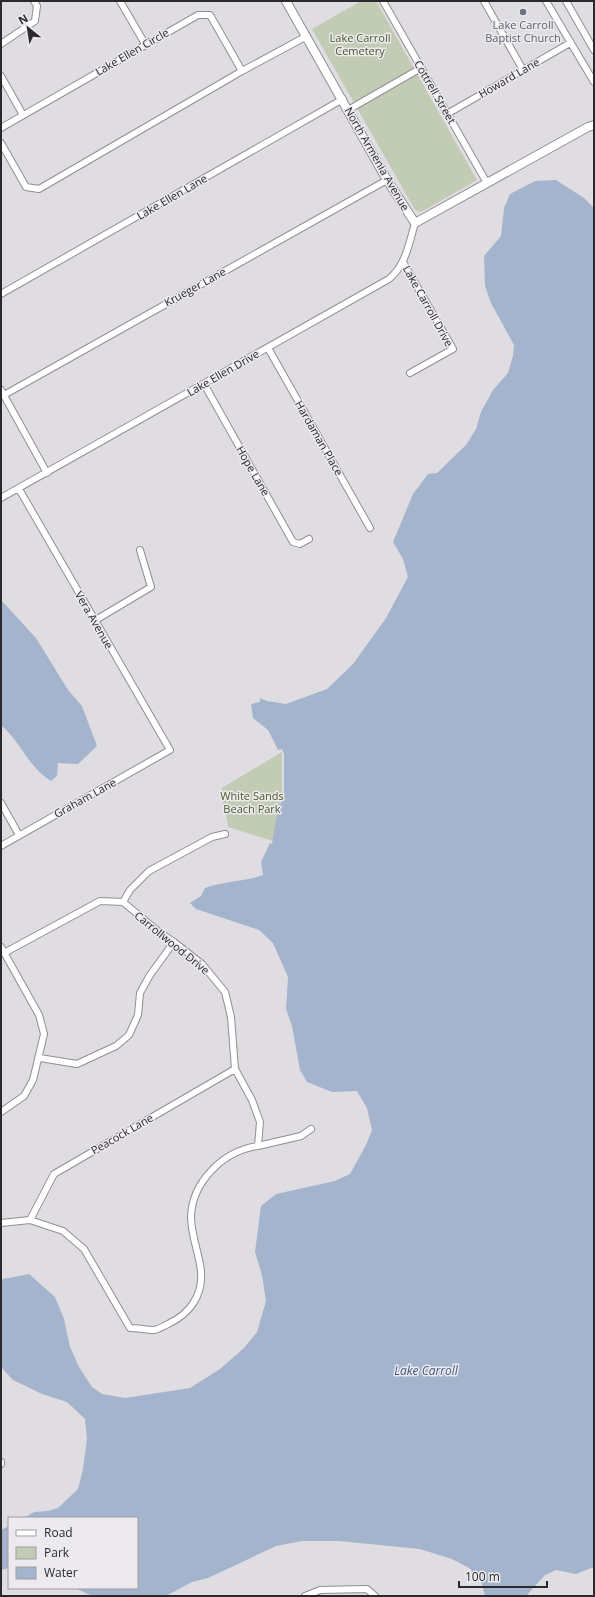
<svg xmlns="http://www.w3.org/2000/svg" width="595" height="1597" font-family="'Open Sans',sans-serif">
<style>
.green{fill:#c2cbb4}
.water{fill:#a4b4cd}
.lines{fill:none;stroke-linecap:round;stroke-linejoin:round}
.minor-casing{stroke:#918e93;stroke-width:8}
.major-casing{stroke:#918e93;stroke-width:10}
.minor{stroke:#fff;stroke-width:6}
.major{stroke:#fff;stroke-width:8}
.worship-dot{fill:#6b7280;stroke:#edeaef;stroke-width:1.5}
.labels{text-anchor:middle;stroke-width:3;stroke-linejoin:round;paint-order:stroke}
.worship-label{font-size:11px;fill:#5b616d;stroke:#edeaef}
.park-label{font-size:11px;fill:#49592b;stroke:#edeaef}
.street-label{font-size:11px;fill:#2a292b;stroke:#edeaef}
.water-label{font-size:12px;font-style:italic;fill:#3f587f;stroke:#edeaef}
</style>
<rect width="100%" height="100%" fill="#dfdde2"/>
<!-- green -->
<path class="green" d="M 361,1 L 376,1 L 477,180 L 421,212 L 415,210 L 312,29 Z
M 282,752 L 282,794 L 273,841 L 228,827 C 228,814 219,801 222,788 Z"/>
<!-- water -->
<path class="water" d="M 556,180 L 584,198 L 594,208 L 594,1567 L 576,1574 L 556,1570 L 545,1575 L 526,1596 L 485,1596 L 481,1581 L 469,1568 L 452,1559 L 420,1549 L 339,1541 L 302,1541 L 276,1546 L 208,1578 L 192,1582 L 166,1596 L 92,1596 L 75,1588 L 137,1588 L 137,1518 L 24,1518 L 34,1512 L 48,1511 L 58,1508 L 78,1489 L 83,1469 L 87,1439 L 85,1419 L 67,1402 L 42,1394 L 13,1380 L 1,1367 L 1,1281 L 3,1279 L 29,1274 L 55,1297 L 64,1319 L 70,1347 L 79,1367 L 92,1387 L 102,1394 L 125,1398 L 190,1388 L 220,1369 L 244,1348 L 257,1332 L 266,1301 L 262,1275 L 255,1252 L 261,1206 L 276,1194 L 335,1181 L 350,1174 L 366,1145 L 372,1130 L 367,1108 L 357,1091 L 332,1092 L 307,1082 L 300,1070 L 292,1026 L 286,1009 L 288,977 L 273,943 L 259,930 L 196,909 L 190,903 L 201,896 L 205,888 C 223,881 244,882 263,875 L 261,862 L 270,843 L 272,844 L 277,813 L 284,794 L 284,754 L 282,749 L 278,750 L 268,730 L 253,718 L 251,704 L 260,702 L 260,698 L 267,701 L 286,704 L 327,689 L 353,664 L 386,618 L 408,577 L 403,559 L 393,542 L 413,494 L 428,474 L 437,473 L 466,445 L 476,429 L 481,412 L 493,390 L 508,373 L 513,356 L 514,345 L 491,303 L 485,286 L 484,256 L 501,236 L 504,208 L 510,194 L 535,181 Z
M 1,600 L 36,638 L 68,690 L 82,706 L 97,746 L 78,764 L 58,763 L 57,776 L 51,781 C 29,768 20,741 1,725 Z
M 9,1526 L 9,1568 L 1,1570 L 1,1530 Z"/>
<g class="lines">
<defs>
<path id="minor" d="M 120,1 L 145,44
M 383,1 L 487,183
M 484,1 L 523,70
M 546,1 L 594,82
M 566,1 L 594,50
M 1,44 L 35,21 L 37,6 L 34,1
M 1,76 L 23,115
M 348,110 L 421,68
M 447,114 L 570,43
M 1,128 L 198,15 L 210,15 L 242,71
M 1,143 L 26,187 L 39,189 L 242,71 L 307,36
M 403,262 L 453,349 L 410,373
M 1,294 L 343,99
M 268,348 L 370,528
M 204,384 L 293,542 L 300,544 L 309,539
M 1,390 L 47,473
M 4,395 L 387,180
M 1,498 L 389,279 C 406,265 409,243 415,223
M 94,621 L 151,587 L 140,550
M 1,803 L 19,835
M 1,846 L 170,750 L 19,489
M 123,902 L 130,890 L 149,871 L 212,837 L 225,834
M 1,947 L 39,1015 L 44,1034 L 33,1080 L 24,1096 L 1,1112
M 40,1058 L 77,1064 L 116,1046 L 129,1035 L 138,1015 L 140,993 L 150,975 L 174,942
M 258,1146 L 301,1136 L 311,1129
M 30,1220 L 54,1174 L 235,1069
M 1,1223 L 30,1220 L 63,1231 L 84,1249 L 130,1328 C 138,1328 147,1330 154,1330 C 159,1329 164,1326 168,1324 C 190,1314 203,1295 201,1271 C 199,1253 191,1235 191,1217 C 192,1182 223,1151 258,1146 L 260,1122 L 252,1100 L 235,1069 L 231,1017 L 225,992 L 202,964 L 174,942 L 159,932 L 123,902 L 100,901 L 4,953
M 1,1462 L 1,1464
M 305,1596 L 320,1590 L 367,1589 L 375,1596"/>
<path id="major" d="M 286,1 L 387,180 L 415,223 L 588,127 L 594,125"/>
</defs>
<!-- minor casing -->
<use href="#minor" class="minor-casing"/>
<!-- major casing -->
<use href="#major" class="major-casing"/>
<!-- minor -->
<use href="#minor" class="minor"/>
<!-- major -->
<use href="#major" class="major"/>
</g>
<!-- markers -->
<circle class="worship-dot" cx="523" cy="12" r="4"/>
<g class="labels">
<!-- worship labels -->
<g class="worship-label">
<text x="523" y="29">Lake Carroll<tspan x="523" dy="13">Baptist Church</tspan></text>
</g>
<!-- park labels -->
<g class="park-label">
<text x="360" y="42">Lake Carroll<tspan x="360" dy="13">Cemetery</tspan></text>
<text x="252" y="800">White Sands<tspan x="252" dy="13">Beach Park</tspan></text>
</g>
<!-- street labels -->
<g class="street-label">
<text transform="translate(132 52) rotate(-30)" y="4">Lake Ellen Circle</text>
<text transform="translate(509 78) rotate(-30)" y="4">Howard Lane</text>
<text transform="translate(435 92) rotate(60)" y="4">Cottrell Street</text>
<text transform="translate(377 159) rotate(60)" y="4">North Armenia Avenue</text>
<text transform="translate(172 197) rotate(-30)" y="4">Lake Ellen Lane</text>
<text transform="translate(195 287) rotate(-29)" y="4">Krueger Lane</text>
<text transform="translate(428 306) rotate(61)" y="4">Lake Carroll Drive</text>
<text transform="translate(223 373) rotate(-30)" y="4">Lake Ellen Drive</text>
<text transform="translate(319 438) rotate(60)" y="4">Hardaman Place</text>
<text transform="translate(253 471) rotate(60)" y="4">Hope Lane</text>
<text transform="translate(94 620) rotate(60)" y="4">Vera Avenue</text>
<text transform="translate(85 798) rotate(-29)" y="4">Graham Lane</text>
<text transform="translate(172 943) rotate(39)" y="4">Carrollwood Drive</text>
<text transform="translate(122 1134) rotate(-30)" y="4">Peacock Lane</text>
</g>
<!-- water labels -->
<g class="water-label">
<text x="426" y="1375">Lake Carroll</text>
</g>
</g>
<!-- border -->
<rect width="595" height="1597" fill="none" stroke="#2a292b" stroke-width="4"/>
<!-- legend -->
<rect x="8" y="1517" width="130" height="72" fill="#edeaef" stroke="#9f9da1"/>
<rect x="16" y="1530" width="20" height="6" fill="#ffffff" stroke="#9f9da1"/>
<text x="44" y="1537" font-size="12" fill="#2a292b">Road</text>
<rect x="16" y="1547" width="20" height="12" fill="#c2cbb4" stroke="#9f9da1"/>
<text x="44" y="1557" font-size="12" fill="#2a292b">Park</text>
<rect x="16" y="1567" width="20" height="12" fill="#a4b4cd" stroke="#9f9da1"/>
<text x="44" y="1577" font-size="12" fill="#2a292b">Water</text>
<!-- north arrow -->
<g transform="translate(28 28) rotate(330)" stroke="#edeaef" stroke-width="3" paint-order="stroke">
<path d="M0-3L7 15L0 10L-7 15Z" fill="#2a292b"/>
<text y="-6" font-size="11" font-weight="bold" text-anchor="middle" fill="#2a292b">N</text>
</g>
<!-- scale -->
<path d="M459 1581v6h88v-6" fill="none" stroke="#2a292b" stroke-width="2"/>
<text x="465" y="1581" font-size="12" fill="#2a292b" stroke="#edeaef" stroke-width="3" paint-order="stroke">100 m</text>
</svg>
